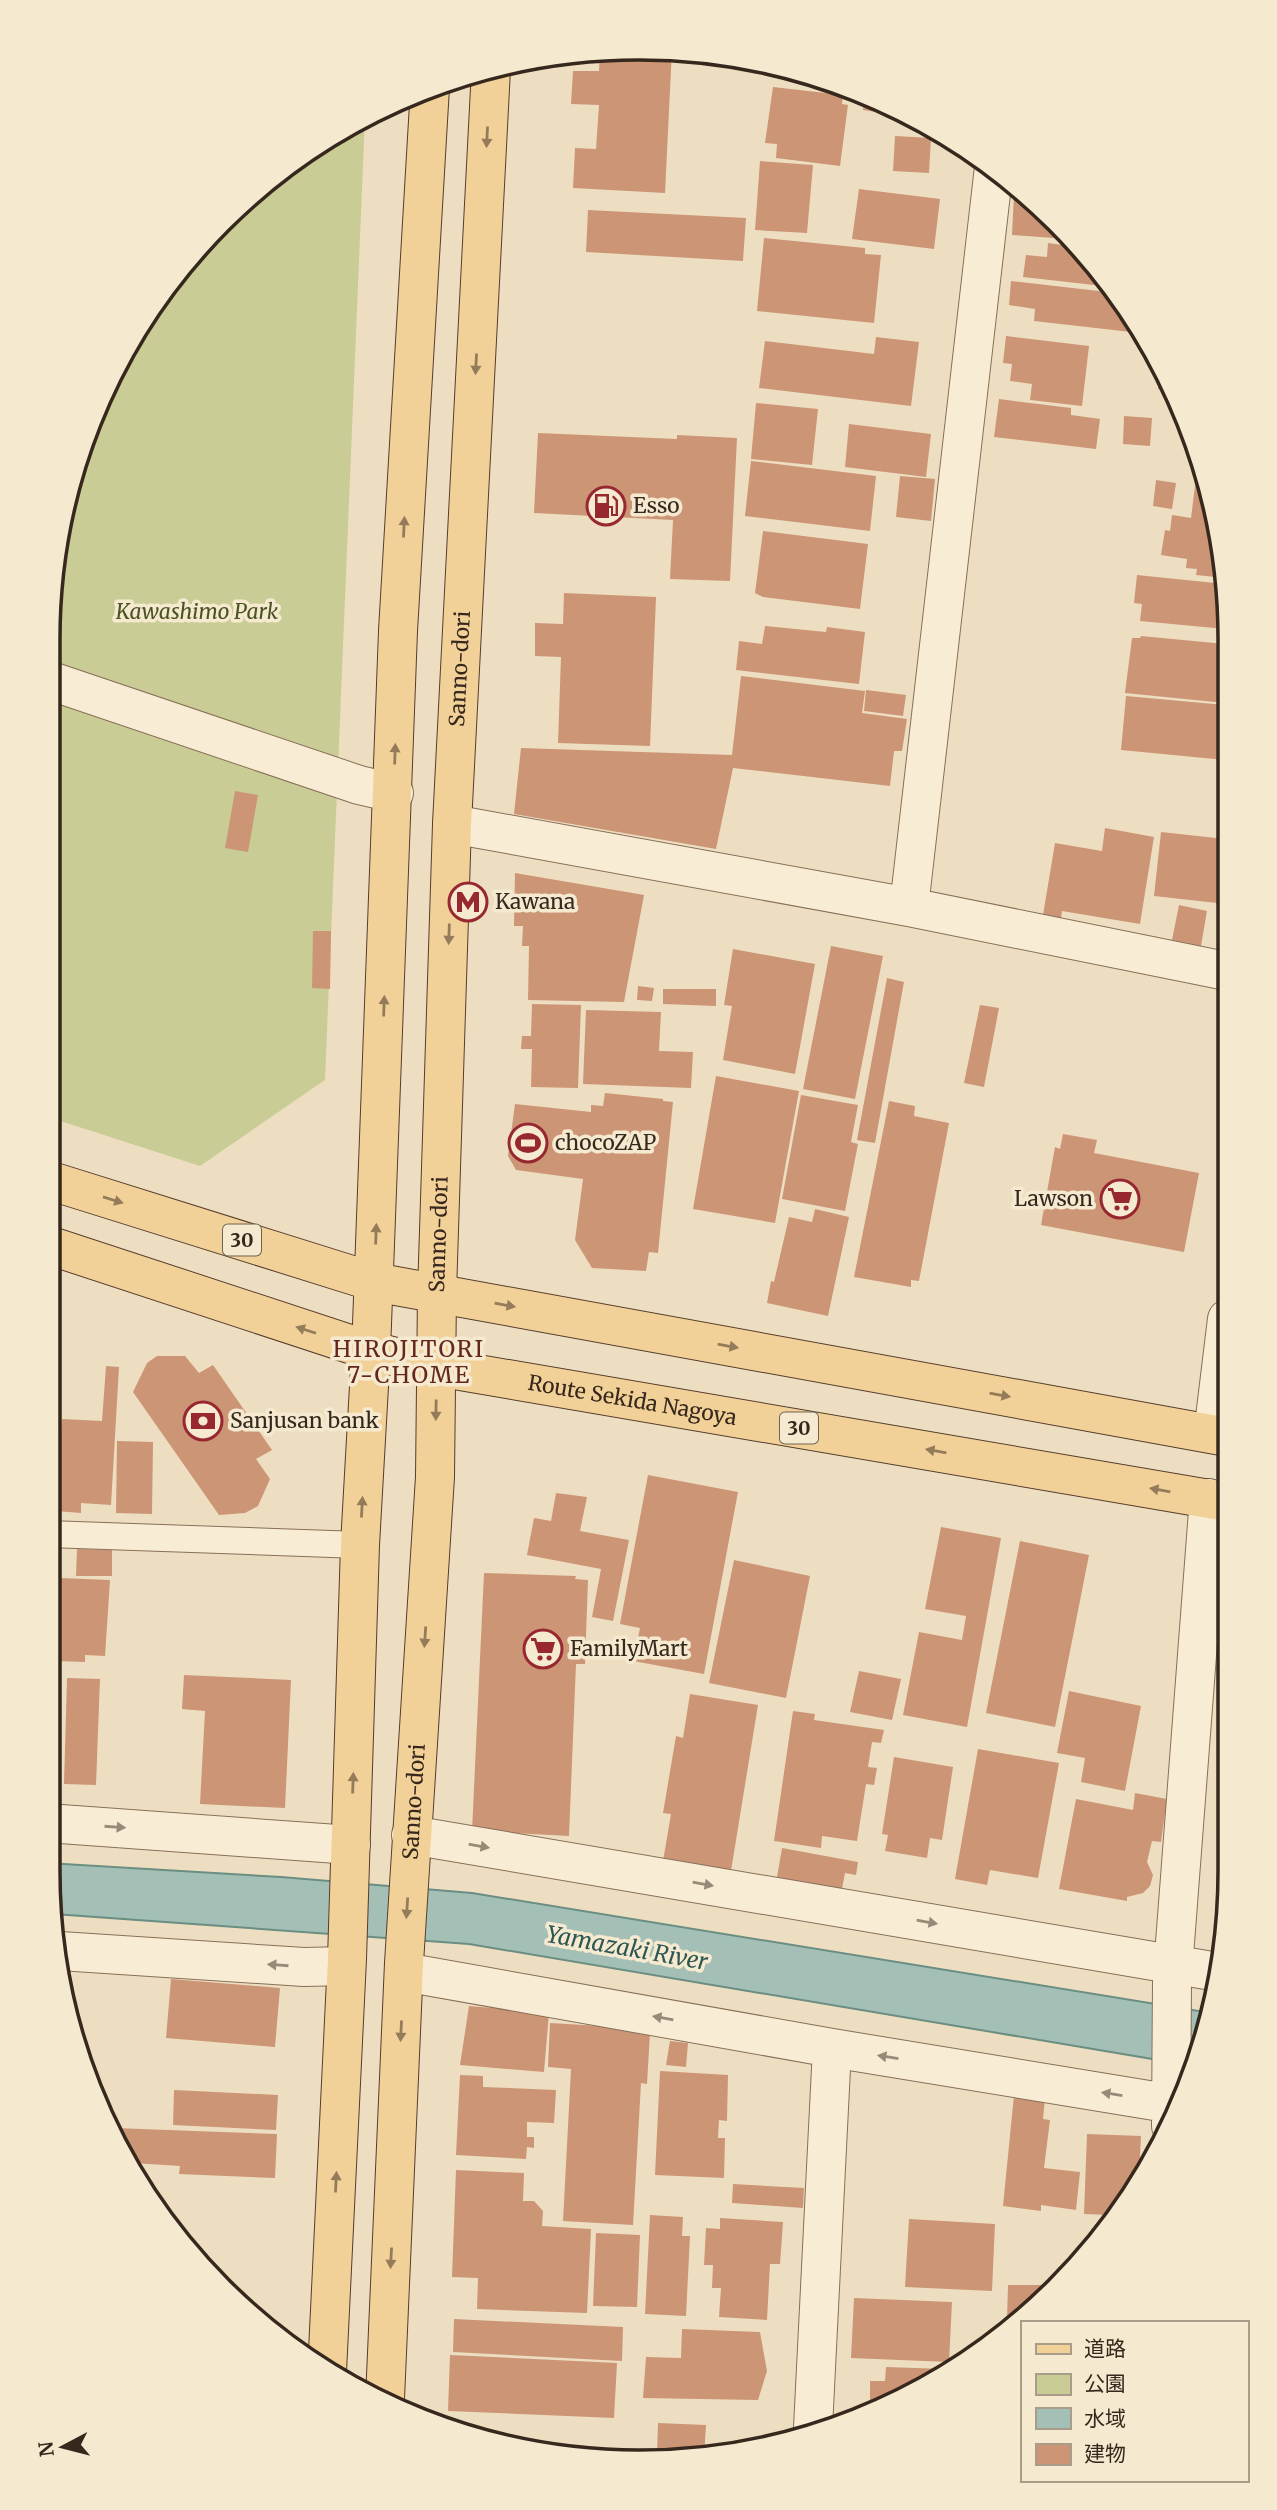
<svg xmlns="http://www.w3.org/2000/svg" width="1277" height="2510" font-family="Merriweather,'Noto Sans JP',serif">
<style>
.green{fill:#c9cc95}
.water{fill:#a4c0b6;stroke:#6b8e83;stroke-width:2}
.building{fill:#cc9576}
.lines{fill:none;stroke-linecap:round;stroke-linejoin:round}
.lane-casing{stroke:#876f58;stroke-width:28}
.street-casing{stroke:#876f58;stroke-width:40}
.primary-casing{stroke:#553d2d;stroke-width:40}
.lane{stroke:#f9ecd4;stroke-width:26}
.street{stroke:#f9ecd4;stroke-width:38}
.primary{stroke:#f2d198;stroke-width:38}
.oneway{fill:#947c5a}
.oneway2{fill:#988a78}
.labels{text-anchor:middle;stroke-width:7;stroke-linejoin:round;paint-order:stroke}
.shield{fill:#f5e9d0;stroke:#706253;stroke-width:2}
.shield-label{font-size:19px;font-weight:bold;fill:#37281d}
.poi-label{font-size:21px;fill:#37281d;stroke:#f5e9d0;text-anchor:start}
.park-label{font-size:21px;font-style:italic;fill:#4a5323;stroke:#f5e9d0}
.street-label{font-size:21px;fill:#37281d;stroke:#f5e9d0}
.neighbourhood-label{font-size:23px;letter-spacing:2px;fill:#64271c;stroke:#f5e9d0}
.water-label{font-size:23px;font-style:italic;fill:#2c5752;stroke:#f5e9d0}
.rim{fill:none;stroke:#37281d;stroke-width:3.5}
</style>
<rect width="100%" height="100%" fill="#eedec1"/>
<!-- green -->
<path class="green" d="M 365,117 L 325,1080 L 200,1166 L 48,1117 L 48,600 L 67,486 L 108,377 L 169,279 L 248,194 L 343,127 Z"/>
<!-- water -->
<path class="water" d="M 47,1863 L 281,1877 L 472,1893 L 1211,2013 L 1194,2066 L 469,1944 L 54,1914 Z"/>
<!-- building -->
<path class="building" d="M 672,49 L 665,193 L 573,188 L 575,148 L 596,149 L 599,105 L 571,104 L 573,71 L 599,71 L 600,51 Z
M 773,87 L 843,95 L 842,104 L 848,105 L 840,166 L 776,158 L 777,144 L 765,143 Z
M 864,98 L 898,107 L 897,115 L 863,110 Z
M 895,136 L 931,138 L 929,173 L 893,171 Z
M 760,161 L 813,165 L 807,233 L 755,230 Z
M 859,189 L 940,199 L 934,249 L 852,239 Z
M 1014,194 L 1023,194 L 1067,239 L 1012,235 Z
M 588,210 L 746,218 L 743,261 L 586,252 Z
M 764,238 L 865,248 L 865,254 L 881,255 L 874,323 L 757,311 Z
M 1048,243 L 1076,247 L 1108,279 L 1112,287 L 1023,277 L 1026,255 L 1047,257 Z
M 1011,281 L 1116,293 L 1132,321 L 1131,332 L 1034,321 L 1035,309 L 1009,305 Z
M 1006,336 L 1089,346 L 1082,406 L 1030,400 L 1032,384 L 1010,381 L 1012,364 L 1003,363 Z
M 876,337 L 919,342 L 911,406 L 759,388 L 765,341 L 874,354 Z
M 1160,369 L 1166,379 L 1172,390 L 1158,389 Z
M 999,399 L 1071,408 L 1071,415 L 1100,419 L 1096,449 L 994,437 Z
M 756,403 L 818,409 L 812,465 L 751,459 Z
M 1124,416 L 1152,418 L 1150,446 L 1123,444 Z
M 849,424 L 931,434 L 926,477 L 845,467 Z
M 538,433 L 677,439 L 677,435 L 737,438 L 730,581 L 670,579 L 673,520 L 534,513 Z
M 751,461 L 876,476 L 870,531 L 745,516 Z
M 1198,462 L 1225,561 L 1225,578 L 1196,575 L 1197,569 L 1186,568 L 1187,559 L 1161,555 L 1165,530 L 1170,531 L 1172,515 L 1191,518 Z
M 900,476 L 935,479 L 931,521 L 896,517 Z
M 1156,480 L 1176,483 L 1172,509 L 1153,506 Z
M 763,531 L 868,544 L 860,609 L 763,597 L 755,593 Z
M 1137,575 L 1225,584 L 1225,629 L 1140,621 L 1142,604 L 1134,603 Z
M 564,593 L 656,597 L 650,746 L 558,743 L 561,657 L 535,656 L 535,623 L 563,624 Z
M 765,626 L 826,632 L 827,627 L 865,632 L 859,684 L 736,670 L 739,641 L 762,644 Z
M 1141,636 L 1225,644 L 1225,703 L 1125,693 L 1132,638 L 1140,638 Z
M 741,676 L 865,691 L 862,713 L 907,719 L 902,751 L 894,751 L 890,786 L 733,768 L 716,849 L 514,814 L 521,748 L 732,755 Z
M 866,690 L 906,695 L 903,716 L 864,711 Z
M 1126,696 L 1225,705 L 1225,760 L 1121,750 Z
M 235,791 L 258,795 L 248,852 L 225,848 Z
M 1105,828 L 1154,837 L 1140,924 L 1062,911 L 1061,918 L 1043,915 L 1055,843 L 1102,851 Z
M 1161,832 L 1225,839 L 1226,904 L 1154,896 Z
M 515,873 L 644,895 L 624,1002 L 528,1000 L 529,946 L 522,946 L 523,926 L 514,926 Z
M 1179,905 L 1207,911 L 1201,946 L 1172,940 Z
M 313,931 L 331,931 L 330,989 L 312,988 Z
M 831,946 L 883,956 L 855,1099 L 803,1089 Z
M 733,949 L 815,964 L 795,1074 L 723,1060 L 732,1006 L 724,1005 Z
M 887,978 L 904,982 L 875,1143 L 857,1140 Z
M 638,986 L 654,988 L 652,1001 L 637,1000 Z
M 663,989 L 716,989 L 716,1006 L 663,1004 Z
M 532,1004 L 581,1005 L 578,1088 L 531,1087 L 532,1049 L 521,1049 L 522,1036 L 531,1036 Z
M 980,1005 L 999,1008 L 984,1087 L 964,1083 Z
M 586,1010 L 661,1012 L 659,1051 L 693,1052 L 691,1088 L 583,1084 Z
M 716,1076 L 799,1091 L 775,1223 L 693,1209 Z
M 605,1093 L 663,1099 L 663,1101 L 673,1102 L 658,1253 L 649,1252 L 646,1271 L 592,1268 L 575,1240 L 583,1179 L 516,1170 L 508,1156 L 515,1104 L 591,1112 L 591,1105 L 603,1106 Z
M 801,1095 L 858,1105 L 851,1142 L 858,1144 L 845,1211 L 782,1199 Z
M 889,1101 L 915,1106 L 914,1116 L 949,1123 L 919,1281 L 911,1280 L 911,1287 L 854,1277 Z
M 1063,1134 L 1097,1140 L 1094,1153 L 1199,1173 L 1184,1252 L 1041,1225 L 1055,1147 L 1060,1149 Z
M 815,1209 L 849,1217 L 828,1316 L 767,1303 L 771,1281 L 774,1282 L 789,1217 L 812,1222 Z
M 157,1356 L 185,1356 L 199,1373 L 213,1365 L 272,1450 L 256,1459 L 270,1479 L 258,1506 L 245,1513 L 219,1515 L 133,1392 L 147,1363 Z
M 106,1366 L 119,1367 L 111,1505 L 81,1503 L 81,1513 L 56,1511 L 62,1419 L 102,1421 Z
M 48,1414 L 54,1414 L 51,1493 L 48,1493 Z
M 117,1441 L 153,1442 L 152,1514 L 116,1513 Z
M 648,1475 L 738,1492 L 704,1674 L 633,1661 L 640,1628 L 620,1624 Z
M 556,1493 L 587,1497 L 580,1531 L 629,1540 L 613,1621 L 592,1617 L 601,1569 L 527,1555 L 534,1518 L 551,1521 Z
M 941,1527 L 1001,1538 L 967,1727 L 903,1715 L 919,1632 L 962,1640 L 966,1616 L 925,1609 Z
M 1020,1541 L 1089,1555 L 1055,1727 L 986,1713 Z
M 77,1549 L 112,1550 L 112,1576 L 76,1576 Z
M 734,1560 L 810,1576 L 786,1698 L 709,1683 Z
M 484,1573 L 576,1576 L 575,1579 L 588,1580 L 585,1664 L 576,1664 L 569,1836 L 472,1831 Z
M 60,1578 L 110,1580 L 105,1656 L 85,1655 L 85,1662 L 55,1661 Z
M 48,1588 L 56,1589 L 54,1665 L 47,1665 Z
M 859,1671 L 901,1679 L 892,1720 L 850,1712 Z
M 184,1675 L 291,1680 L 285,1808 L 200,1804 L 205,1711 L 182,1709 Z
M 67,1678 L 100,1679 L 96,1785 L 64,1784 Z
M 1069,1691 L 1141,1706 L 1125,1791 L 1081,1782 L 1085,1758 L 1057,1753 Z
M 690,1694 L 758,1705 L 731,1871 L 663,1861 L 671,1814 L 663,1813 L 676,1736 L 683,1738 Z
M 793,1711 L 815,1714 L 814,1720 L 884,1730 L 881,1743 L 872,1742 L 868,1767 L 877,1768 L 874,1785 L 866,1784 L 857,1841 L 822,1836 L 821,1848 L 774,1841 Z
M 978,1749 L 1059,1763 L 1038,1878 L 990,1870 L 987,1885 L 955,1879 Z
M 894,1757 L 953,1767 L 942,1840 L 930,1838 L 927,1858 L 885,1851 L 888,1835 L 882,1834 Z
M 1135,1793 L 1167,1799 L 1161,1842 L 1152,1841 L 1147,1862 L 1153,1875 L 1150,1886 L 1143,1893 L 1127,1897 L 1127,1901 L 1059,1889 L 1076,1799 L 1133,1810 Z
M 782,1848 L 858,1862 L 856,1875 L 845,1873 L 841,1894 L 776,1883 Z
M 171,1979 L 280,1988 L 275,2047 L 166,2038 Z
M 469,2006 L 549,2013 L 544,2072 L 460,2065 Z
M 550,2023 L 634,2028 L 650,2033 L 647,2084 L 641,2083 L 633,2225 L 563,2221 L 571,2069 L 548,2067 Z
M 670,2041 L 688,2043 L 686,2067 L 666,2065 Z
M 660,2071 L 728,2075 L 727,2121 L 719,2120 L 718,2138 L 725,2138 L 724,2178 L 655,2175 Z
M 460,2075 L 483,2076 L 483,2087 L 556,2090 L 554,2123 L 527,2122 L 527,2137 L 534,2137 L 534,2148 L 527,2147 L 526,2159 L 456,2155 Z
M 174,2090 L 278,2095 L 276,2130 L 173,2125 Z
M 1014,2095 L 1045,2099 L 1043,2119 L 1050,2120 L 1044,2168 L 1080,2172 L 1076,2210 L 1041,2205 L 1041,2211 L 1003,2206 Z
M 114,2128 L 277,2134 L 275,2178 L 179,2174 L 180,2166 L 133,2163 Z
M 1087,2134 L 1141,2136 L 1139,2174 L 1110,2215 L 1084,2214 Z
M 456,2170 L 524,2173 L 523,2201 L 534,2201 L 543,2211 L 542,2226 L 591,2229 L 587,2313 L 477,2309 L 478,2278 L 452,2277 Z
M 733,2184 L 804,2188 L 803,2208 L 732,2203 Z
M 650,2215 L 683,2217 L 682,2236 L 690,2236 L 686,2316 L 645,2314 Z
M 720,2218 L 783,2222 L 780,2264 L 770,2264 L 767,2320 L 719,2317 L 721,2288 L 712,2288 L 713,2265 L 704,2265 L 706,2228 L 720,2229 Z
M 909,2219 L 995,2224 L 992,2291 L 905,2287 Z
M 596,2233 L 640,2235 L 637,2307 L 593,2306 Z
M 1008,2285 L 1060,2285 L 1014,2320 L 1007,2320 Z
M 854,2298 L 952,2302 L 949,2362 L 851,2358 Z
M 246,2314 L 267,2315 L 266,2329 L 248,2316 Z
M 454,2319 L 623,2327 L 622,2361 L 453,2352 Z
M 682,2329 L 760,2332 L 767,2371 L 758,2400 L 643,2398 L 646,2357 L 681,2358 Z
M 450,2355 L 617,2363 L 614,2418 L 448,2411 Z
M 886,2367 L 946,2369 L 900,2402 L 870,2410 L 870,2381 L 885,2381 Z
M 658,2423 L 706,2425 L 704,2457 L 657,2456 Z"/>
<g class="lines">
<defs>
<path id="lane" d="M 48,1534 L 360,1545"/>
<path id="street" d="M 48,680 L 359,785 L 394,793
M 452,824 L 909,907 L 1226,971
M 909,907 L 994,167
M 1213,1434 L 1227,1319
M 47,1823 L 351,1845
M 411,1835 L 1218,1972
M 60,1951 L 304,1967 L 346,1966
M 404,1972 L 832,2048 L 1179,2105
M 1171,2126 L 1172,1982 L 1209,1498
M 813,2428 L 832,2048"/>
<g id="primary">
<path d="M 48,1180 L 374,1282 L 1227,1437"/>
<path id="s1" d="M 48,1245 L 371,1351 L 437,1367 L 1227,1502"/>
<path d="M 327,2372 L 347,1959 L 360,1545 L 371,1351 L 398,631 L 430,87"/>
<path id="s2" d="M 385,2399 L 404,1963 L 435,1477 L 437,1293 L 452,824 L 491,69"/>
</g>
</defs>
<!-- lane casing -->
<use href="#lane" class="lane-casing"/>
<!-- street casing -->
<use href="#street" class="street-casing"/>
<!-- primary casing -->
<use href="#primary" class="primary-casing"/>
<!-- lane -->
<use href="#lane" class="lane"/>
<!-- street -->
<use href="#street" class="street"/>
<!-- primary -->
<use href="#primary" class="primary"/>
</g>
<!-- one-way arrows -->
<defs><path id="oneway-solid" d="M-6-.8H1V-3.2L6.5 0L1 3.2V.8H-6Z" transform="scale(1.75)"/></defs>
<g class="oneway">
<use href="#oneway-solid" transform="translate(487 137) rotate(93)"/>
<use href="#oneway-solid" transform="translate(476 364) rotate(93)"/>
<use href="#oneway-solid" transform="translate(404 527) rotate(-87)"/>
<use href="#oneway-solid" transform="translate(395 754) rotate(-88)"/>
<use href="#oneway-solid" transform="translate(449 934) rotate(92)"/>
<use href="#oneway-solid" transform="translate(384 1006) rotate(-88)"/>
<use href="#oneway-solid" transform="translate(113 1200) rotate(17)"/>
<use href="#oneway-solid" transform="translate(376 1234) rotate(-88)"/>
<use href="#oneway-solid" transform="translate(505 1305) rotate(10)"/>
<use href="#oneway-solid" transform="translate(306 1330) rotate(-162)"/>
<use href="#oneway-solid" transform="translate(728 1346) rotate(10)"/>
<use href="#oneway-solid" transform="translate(1000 1395) rotate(10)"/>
<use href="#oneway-solid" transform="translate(436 1410) rotate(91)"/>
<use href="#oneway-solid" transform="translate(936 1451) rotate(-170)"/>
<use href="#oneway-solid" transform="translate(1160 1490) rotate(-170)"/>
<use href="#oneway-solid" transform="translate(362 1507) rotate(-87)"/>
<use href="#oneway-solid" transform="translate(425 1637) rotate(94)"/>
<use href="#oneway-solid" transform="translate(353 1783) rotate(-88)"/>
<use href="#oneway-solid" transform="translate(407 1908) rotate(94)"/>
<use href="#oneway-solid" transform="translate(401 2031) rotate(93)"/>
<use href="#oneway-solid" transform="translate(336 2182) rotate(-87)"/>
<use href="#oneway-solid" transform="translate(391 2258) rotate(93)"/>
</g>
<g class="oneway2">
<use href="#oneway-solid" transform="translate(115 1827) rotate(4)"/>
<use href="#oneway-solid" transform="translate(479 1846) rotate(10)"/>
<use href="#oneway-solid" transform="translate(703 1884) rotate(10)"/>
<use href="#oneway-solid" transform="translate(927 1922) rotate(10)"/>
<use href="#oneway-solid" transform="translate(278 1965) rotate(-176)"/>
<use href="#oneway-solid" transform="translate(663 2018) rotate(-170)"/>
<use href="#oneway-solid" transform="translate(888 2057) rotate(-171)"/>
<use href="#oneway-solid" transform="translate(1112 2094) rotate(-171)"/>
</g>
<!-- icons -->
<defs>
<symbol id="fuel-ring" viewBox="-11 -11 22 22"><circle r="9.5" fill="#f5e9d0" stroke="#97282f" stroke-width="1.5"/><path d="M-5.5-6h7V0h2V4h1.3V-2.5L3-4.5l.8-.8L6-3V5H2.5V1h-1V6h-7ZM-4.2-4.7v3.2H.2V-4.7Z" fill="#97282f"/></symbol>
<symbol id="metro-ring" viewBox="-11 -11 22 22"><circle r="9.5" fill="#f5e9d0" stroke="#97282f" stroke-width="1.5"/><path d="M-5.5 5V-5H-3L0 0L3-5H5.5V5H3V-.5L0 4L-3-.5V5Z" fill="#97282f"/></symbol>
<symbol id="stadium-ring" viewBox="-11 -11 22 22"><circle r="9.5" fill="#f5e9d0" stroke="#97282f" stroke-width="1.5"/><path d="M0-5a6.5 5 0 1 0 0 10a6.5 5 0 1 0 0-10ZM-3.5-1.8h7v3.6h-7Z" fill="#97282f"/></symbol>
<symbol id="supermarket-ring" viewBox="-11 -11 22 22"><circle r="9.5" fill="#f5e9d0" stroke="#97282f" stroke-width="1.5"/><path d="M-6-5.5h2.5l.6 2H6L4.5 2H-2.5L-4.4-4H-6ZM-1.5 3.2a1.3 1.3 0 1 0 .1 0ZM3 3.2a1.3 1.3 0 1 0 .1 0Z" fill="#97282f"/></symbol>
<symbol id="bank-ring" viewBox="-11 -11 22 22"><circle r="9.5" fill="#f5e9d0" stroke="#97282f" stroke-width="1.5"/><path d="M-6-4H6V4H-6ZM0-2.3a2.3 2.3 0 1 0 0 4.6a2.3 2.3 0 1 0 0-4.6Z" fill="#97282f"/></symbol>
</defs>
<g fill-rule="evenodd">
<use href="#fuel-ring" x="584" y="484" width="44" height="44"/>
<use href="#metro-ring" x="446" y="880" width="44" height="44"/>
<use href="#stadium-ring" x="506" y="1121" width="44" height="44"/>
<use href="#supermarket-ring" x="1098" y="1177" width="44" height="44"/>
<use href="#bank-ring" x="181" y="1399" width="44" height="44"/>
<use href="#supermarket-ring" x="521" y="1627" width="44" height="44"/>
</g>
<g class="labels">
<!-- shield labels -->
<g class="shield">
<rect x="223" y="1224.5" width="38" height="31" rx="5"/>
<rect x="780" y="1412.5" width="38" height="31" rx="5"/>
</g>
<g class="shield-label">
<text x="242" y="1247">30</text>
<text x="799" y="1435">30</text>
</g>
<!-- poi labels -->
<g class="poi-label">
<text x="633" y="513">Esso</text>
<text x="495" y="909">Kawana</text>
<text x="555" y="1150">chocoZAP</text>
<text x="1093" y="1206" text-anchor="end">Lawson</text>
<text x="230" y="1428">Sanjusan bank</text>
<text x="570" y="1656">FamilyMart</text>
</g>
<!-- park labels -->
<g class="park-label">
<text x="197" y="619">Kawashimo Park</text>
</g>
<!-- street labels -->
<g class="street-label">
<text dy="7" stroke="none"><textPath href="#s2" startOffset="1732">Sanno-dori</textPath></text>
<text dy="7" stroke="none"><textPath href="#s2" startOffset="1166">Sanno-dori</textPath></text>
<text dy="7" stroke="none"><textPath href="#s1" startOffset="606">Route Sekida Nagoya</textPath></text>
<text dy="7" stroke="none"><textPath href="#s2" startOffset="598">Sanno-dori</textPath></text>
</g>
<!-- neighbourhood labels -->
<g class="neighbourhood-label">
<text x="409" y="1357">HIROJITORI<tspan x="409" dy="26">7-CHOME</tspan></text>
</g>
<!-- water labels -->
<g class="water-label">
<text transform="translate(627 1948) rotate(10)" y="8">Yamazaki River</text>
</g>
</g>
<!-- crop -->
<path d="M0 0H1277V2510H0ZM639 60H639A579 579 0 0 1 1218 639V1871A579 579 0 0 1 639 2450H639A579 579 0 0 1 60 1871V639A579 579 0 0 1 639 60Z" fill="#f5e9d0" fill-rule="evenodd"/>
<path class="rim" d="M639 60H639A579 579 0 0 1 1218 639V1871A579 579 0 0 1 639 2450H639A579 579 0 0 1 60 1871V639A579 579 0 0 1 639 60Z"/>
<!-- legend -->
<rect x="1021" y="2321" width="228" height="161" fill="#f5e9d0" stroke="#a99c88" stroke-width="2"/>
<rect x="1036" y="2344" width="35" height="10" fill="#f2d198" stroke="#a99c88" stroke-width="2"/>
<text x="1084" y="2356" font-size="21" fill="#37281d">道路</text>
<rect x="1036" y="2374" width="35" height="21" fill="#c9cc95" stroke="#a99c88" stroke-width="2"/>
<text x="1084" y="2391" font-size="21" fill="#37281d">公園</text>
<rect x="1036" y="2408" width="35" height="21" fill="#a4c0b6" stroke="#a99c88" stroke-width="2"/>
<text x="1084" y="2426" font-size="21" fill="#37281d">水域</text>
<rect x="1036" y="2444" width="35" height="21" fill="#cc9576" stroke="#a99c88" stroke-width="2"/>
<text x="1084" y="2461" font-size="21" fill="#37281d">建物</text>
<!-- north arrow -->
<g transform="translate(63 2447) rotate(263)" stroke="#f5e9d0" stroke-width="5" paint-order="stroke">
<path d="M0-5L12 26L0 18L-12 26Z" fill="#37281d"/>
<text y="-10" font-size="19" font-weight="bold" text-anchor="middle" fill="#37281d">N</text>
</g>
</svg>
